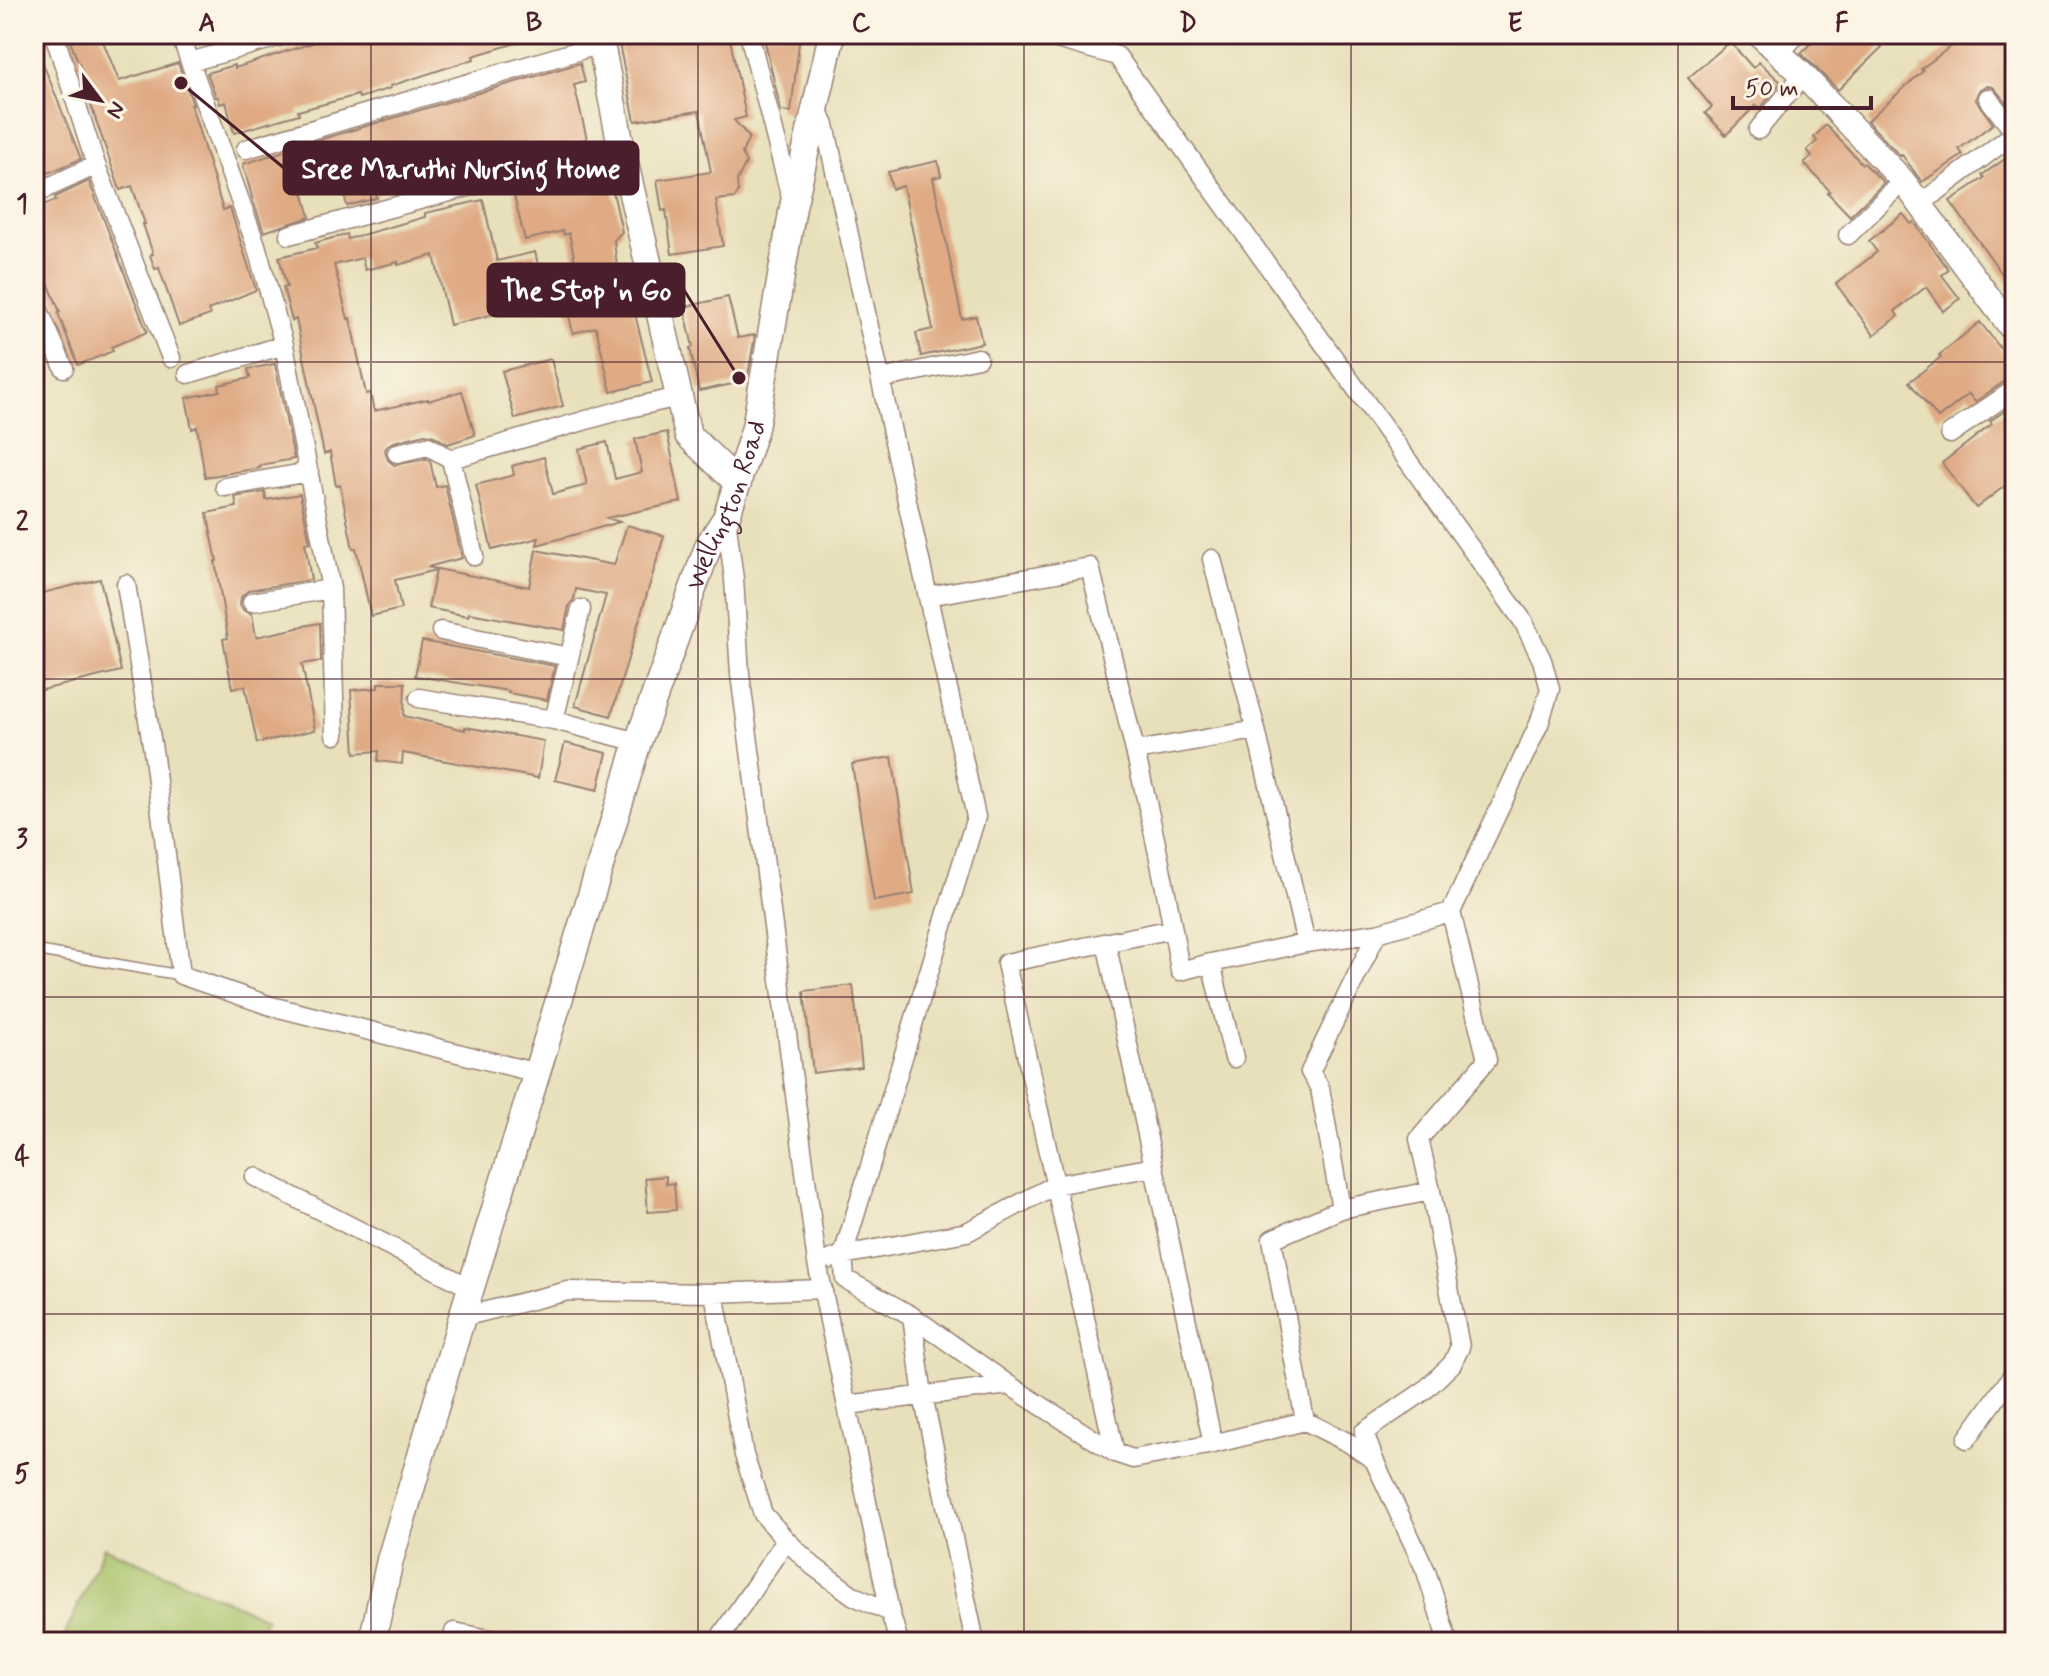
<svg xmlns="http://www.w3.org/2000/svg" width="2049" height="1676" font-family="Mynerve,sans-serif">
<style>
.green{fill:#a6c168;stroke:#78704a;stroke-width:2}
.building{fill:#dfaa84}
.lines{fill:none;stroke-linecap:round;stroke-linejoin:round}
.service-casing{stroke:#998073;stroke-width:12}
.minor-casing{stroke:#998073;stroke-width:21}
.tertiary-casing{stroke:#998073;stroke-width:27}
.secondary-casing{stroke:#998073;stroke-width:29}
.service{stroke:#fff;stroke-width:9}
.minor{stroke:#fff;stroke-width:18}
.tertiary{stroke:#fff;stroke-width:24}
.secondary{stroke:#fff;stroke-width:26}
.grid{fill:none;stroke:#4a1f2b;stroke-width:2;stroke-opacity:0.55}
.labels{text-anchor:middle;stroke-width:6;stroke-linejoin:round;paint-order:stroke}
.street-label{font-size:26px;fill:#4a1f2b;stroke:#fcf5e5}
.leader{fill:none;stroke:#4a1f2b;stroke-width:3}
.callout-dot{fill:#4a1f2b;stroke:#fcf5e5;stroke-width:3}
.callout{fill:#4a1f2b;stroke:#4a1f2b;stroke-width:3}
.callout-label{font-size:28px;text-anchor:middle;font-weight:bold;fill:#fff}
.neatline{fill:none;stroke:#4a1f2b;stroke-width:3}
.grid-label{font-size:26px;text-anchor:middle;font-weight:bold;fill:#4a1f2b}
</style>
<rect width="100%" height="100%" fill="#fcf5e5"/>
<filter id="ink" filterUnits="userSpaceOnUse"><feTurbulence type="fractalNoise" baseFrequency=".0125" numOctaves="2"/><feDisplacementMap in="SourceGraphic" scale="16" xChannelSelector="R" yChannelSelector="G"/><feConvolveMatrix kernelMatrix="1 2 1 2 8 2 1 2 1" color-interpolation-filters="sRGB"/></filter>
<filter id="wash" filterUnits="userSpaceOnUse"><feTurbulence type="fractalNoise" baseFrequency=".006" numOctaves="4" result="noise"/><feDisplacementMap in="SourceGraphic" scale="32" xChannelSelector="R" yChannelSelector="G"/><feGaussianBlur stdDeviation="1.8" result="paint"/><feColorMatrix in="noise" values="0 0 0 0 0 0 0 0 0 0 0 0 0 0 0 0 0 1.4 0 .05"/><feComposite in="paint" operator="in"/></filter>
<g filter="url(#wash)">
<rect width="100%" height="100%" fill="#e8e0bb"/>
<!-- green -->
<path class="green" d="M 104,1547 L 266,1618 L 255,1642 L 62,1642 Z"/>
<g id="blocks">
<!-- building -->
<path class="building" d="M 67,34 L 100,34 L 119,81 L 178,63 L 193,105 L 191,105 L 223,210 L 230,208 L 256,290 L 208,310 L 210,315 L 179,326 L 159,268 L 155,269 L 150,255 L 153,254 L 143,224 L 145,224 L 132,186 L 120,190 L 88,97 L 92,96 Z
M 319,34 L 532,34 L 533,38 L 473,56 L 474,59 L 390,86 L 391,88 L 359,98 L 358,95 L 298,111 L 299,114 L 234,133 L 226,102 L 220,104 L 218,97 L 216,97 L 207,73 L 234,65 L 235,68 L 321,40 Z
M 617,34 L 729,34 L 746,117 L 734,120 L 749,137 L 742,153 L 746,163 L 737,180 L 738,192 L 735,198 L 716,200 L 723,246 L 672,254 L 666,210 L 662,211 L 657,180 L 711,172 L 699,111 L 635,121 Z
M 763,34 L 800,35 L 791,112 L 781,111 Z
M 1820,34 L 1869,34 L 1882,47 L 1838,90 L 1801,53 Z
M 1967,34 L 2015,34 L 2015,106 L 2012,109 L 1993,87 L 1987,86 L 1980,89 L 1977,94 L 1976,100 L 1993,124 L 1959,149 L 1963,155 L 1922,182 L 1902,155 L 1900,156 L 1867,121 L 1923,71 L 1921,69 Z
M 34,41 L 81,159 L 34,179 Z
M 1730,42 L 1753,68 L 1759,62 L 1781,82 L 1760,109 L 1756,105 L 1726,135 L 1705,113 L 1712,107 L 1688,78 Z
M 580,63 L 585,82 L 574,85 L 587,139 L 530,153 L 531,157 L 506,164 L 504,158 L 439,175 L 440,178 L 376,194 L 377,198 L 347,206 L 336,161 L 298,173 L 310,217 L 264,232 L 253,201 L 243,164 L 322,139 Z
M 1826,125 L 1862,164 L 1864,163 L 1884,183 L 1850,216 L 1828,193 L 1830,191 L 1804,163 L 1812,156 L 1807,150 L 1817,141 L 1814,137 Z
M 2015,152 L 2015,292 L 1950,201 L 1984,178 L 1982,175 Z
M 938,161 L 941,176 L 933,178 L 962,319 L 976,316 L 982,343 L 921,356 L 916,333 L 933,329 L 903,186 L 892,189 L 888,172 Z
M 609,167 L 615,192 L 613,192 L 622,232 L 614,240 L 618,276 L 625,274 L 652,382 L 611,392 L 596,327 L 573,333 L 563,289 L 580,285 L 569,233 L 564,235 L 563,231 L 525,240 L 513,192 L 553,182 L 553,179 Z
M 89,181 L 147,332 L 111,347 L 113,351 L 78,365 L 58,313 L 60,312 L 34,248 L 34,209 L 56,200 L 55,197 Z
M 483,200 L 497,261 L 535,252 L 547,301 L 450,325 L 434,255 L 398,265 L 398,262 L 365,270 L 362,258 L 334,265 L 348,319 L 350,318 L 366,394 L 370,393 L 374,411 L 428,399 L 428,401 L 462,391 L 475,435 L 448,444 L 434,436 L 425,434 L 394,442 L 388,445 L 385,450 L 388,460 L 394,465 L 426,459 L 430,461 L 436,487 L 445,485 L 462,558 L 427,567 L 529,587 L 536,550 L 614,565 L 627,525 L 664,536 L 611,716 L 575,706 L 606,595 L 576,589 L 574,599 L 569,606 L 564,630 L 469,613 L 468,616 L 428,608 L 436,570 L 395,580 L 401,609 L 371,616 L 356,548 L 353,549 L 340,485 L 336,486 L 330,452 L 324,454 L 296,319 L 292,321 L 283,287 L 287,287 L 279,257 L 317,248 L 315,243 L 347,234 L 348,239 L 425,217 L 425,213 Z
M 1903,214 L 1911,224 L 1914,222 L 1949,270 L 1942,275 L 1960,299 L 1943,311 L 1926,287 L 1895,311 L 1898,316 L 1874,335 L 1836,284 L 1877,252 L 1869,241 Z
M 728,297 L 738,338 L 755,335 L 747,381 L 699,391 L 690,348 L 693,347 L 684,307 Z
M 1980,322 L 2015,367 L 2015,377 L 2008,379 L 1975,402 L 1969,394 L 1938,418 L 1909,382 L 1941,357 L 1939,355 Z
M 551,359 L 563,406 L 515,419 L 502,371 Z
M 275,364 L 294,459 L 260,465 L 260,468 L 205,477 L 197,427 L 192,429 L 186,398 L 220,391 L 219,385 L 250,378 L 248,369 Z
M 2015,404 L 2015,478 L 1976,508 L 1942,463 L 1992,424 L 1990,421 Z
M 667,432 L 681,502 L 607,518 L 620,522 L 537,545 L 539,538 L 492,550 L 476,485 L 514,475 L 512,466 L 544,457 L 553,494 L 587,485 L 579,449 L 607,442 L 615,479 L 642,472 L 635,439 Z
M 265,492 L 266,500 L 300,494 L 310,542 L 305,543 L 311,580 L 249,590 L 241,597 L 240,605 L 243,610 L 252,614 L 256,637 L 298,628 L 298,627 L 320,623 L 321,661 L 302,664 L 315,730 L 257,743 L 245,686 L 232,688 L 223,639 L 228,638 L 215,561 L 217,561 L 207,513 L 237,507 L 235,497 Z
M 100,579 L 121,671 L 34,692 L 34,595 Z
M 422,641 L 555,666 L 547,700 L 508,693 L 509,691 L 415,676 Z
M 378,683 L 405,683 L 404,716 L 465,730 L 465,727 L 544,741 L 538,778 L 403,753 L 402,764 L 378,761 L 379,751 L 355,753 L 351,690 L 378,688 Z
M 565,743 L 607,753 L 598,790 L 555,780 Z
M 892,757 L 914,894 L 874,901 L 852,764 Z
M 853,985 L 862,1067 L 813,1073 L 804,991 Z
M 666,1176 L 666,1184 L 674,1183 L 676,1210 L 648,1212 L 645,1178 Z"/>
</g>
</g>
<g filter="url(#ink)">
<use href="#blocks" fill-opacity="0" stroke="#998073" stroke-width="2"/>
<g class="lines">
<defs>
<path id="service" d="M 34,950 L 180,975"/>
<path id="minor" d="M 54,34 L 96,165
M 180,34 L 256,245 L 284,345 L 331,589 L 335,735
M 749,34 L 792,202
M 1039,34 L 1117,56 L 1523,621 L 1542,660 L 1550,689 L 1539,724 L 1451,912 L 1487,1060 L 1419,1139 L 1431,1191 L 1341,1209 L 1320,1088 L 1310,1072 L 1377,933 L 1451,912
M 1779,54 L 1797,34
M 190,62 L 289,34
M 1988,98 L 2015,133
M 816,107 L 825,125 L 976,817 L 843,1255 L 967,1232 L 1055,1185 L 1154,1167
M 1758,130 L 1803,75
M 246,149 L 601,44
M 34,194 L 96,165 L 171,358
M 1920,204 L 2015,133
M 289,235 L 621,146
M 1848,235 L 1903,181
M 34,299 L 64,368
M 188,374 L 284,345
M 881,379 L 978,358
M 1950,434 L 2015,389
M 397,453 L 428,446 L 451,459 L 625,409 L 679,397
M 451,459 L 474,556
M 225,487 L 309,472
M 726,518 L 734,579 L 740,674 L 817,1263 L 890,1612 L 899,1642
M 1212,559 L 1256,730 L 1306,943
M 126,584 L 154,757 L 181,975 L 271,1006 L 537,1073
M 928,596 L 1090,567 C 1123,701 1158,835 1180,971 L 1211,963
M 252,602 L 331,589
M 441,631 L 569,657
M 419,698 L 554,720 L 638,742
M 554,720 L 581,609
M 1136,751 L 1256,730
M 1106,942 L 1213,1444
M 1234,1058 L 1211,963 L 1306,943 L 1377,933
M 255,1177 L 471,1288
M 1431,1191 L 1460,1347 L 1452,1364 L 1424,1391 L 1364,1432 L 1374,1460 L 1426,1571 L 1448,1642
M 831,1259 L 843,1255 L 845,1279 L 912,1316 L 1009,1385 L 1115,1453 L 1133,1459 L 1213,1444 L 1305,1421 L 1349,1443 L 1374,1460
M 823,1289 L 714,1293 L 744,1455 L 763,1514 L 786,1540 L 813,1566 L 854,1596 L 890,1612
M 912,1316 L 923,1396 L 975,1642
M 462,1317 L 568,1291 L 714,1293
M 847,1405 L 1009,1385
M 1305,1421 L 1272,1239 L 1341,1209
M 1967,1439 L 2015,1372
M 1115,1453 L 1006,963 L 1173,929
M 454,1632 L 504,1642
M 717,1642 L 786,1540"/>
<path id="tertiary" d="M 1759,34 L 1803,75 L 1903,181 L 2015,333"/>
<g id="secondary">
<path d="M 599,34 L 621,146 L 688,435 L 738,483"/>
<path id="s1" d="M 372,1642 L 390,1560 L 462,1317 L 638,742 L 709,544 L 726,518 L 755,428 L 793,207 L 832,34"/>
</g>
</defs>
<!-- service casing -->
<use href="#service" class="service-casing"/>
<!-- minor casing -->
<use href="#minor" class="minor-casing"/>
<!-- tertiary casing -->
<use href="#tertiary" class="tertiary-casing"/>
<!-- secondary casing -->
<use href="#secondary" class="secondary-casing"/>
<!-- service -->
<use href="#service" class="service"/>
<!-- minor -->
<use href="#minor" class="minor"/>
<!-- tertiary -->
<use href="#tertiary" class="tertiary"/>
<!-- secondary -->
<use href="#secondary" class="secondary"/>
</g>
</g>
<!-- grid -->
<path class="grid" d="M 371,34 L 371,1642M 698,34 L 698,1642M 1024,34 L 1024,1642M 1351,34 L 1351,1642M 1678,34 L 1678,1642M 34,362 L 2015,362M 34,679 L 2015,679M 34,997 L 2015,997M 34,1314 L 2015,1314"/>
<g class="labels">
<!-- street labels -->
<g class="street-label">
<text dy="9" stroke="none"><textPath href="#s1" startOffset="1192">Wellington Road</textPath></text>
</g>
</g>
<!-- callouts -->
<path class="leader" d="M181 83L284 168M739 378L684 290"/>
<g class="callout-dot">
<circle cx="181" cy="83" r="8"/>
<circle cx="739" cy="378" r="8"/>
</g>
<g class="callout">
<rect x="284" y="142" width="354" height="52" rx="8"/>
<rect x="488" y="264" width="196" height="52" rx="8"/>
</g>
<g class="callout-label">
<text x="461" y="178">Sree Maruthi Nursing Home</text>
<text x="586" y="300">The Stop 'n Go</text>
</g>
<!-- margin -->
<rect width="2049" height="1676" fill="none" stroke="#fcf5e5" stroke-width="88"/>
<!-- north arrow -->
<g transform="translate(100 100) rotate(122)" stroke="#fcf5e5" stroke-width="6" paint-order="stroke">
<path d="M0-6L14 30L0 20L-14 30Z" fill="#4a1f2b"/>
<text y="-12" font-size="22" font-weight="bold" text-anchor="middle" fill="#4a1f2b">N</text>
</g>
<!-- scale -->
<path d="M1733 96v12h138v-12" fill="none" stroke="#4a1f2b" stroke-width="4"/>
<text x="1745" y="96" font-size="24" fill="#4a1f2b" stroke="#fcf5e5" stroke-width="6" paint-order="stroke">50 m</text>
<rect x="44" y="44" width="1961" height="1588" class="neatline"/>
<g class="grid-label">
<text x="207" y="31">A</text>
<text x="534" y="31">B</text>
<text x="861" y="31">C</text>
<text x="1188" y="31">D</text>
<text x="1515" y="31">E</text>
<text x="1842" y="31">F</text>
<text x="22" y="212">1</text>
<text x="22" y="530">2</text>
<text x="22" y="847">3</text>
<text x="22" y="1165">4</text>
<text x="22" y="1482">5</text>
</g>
</svg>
